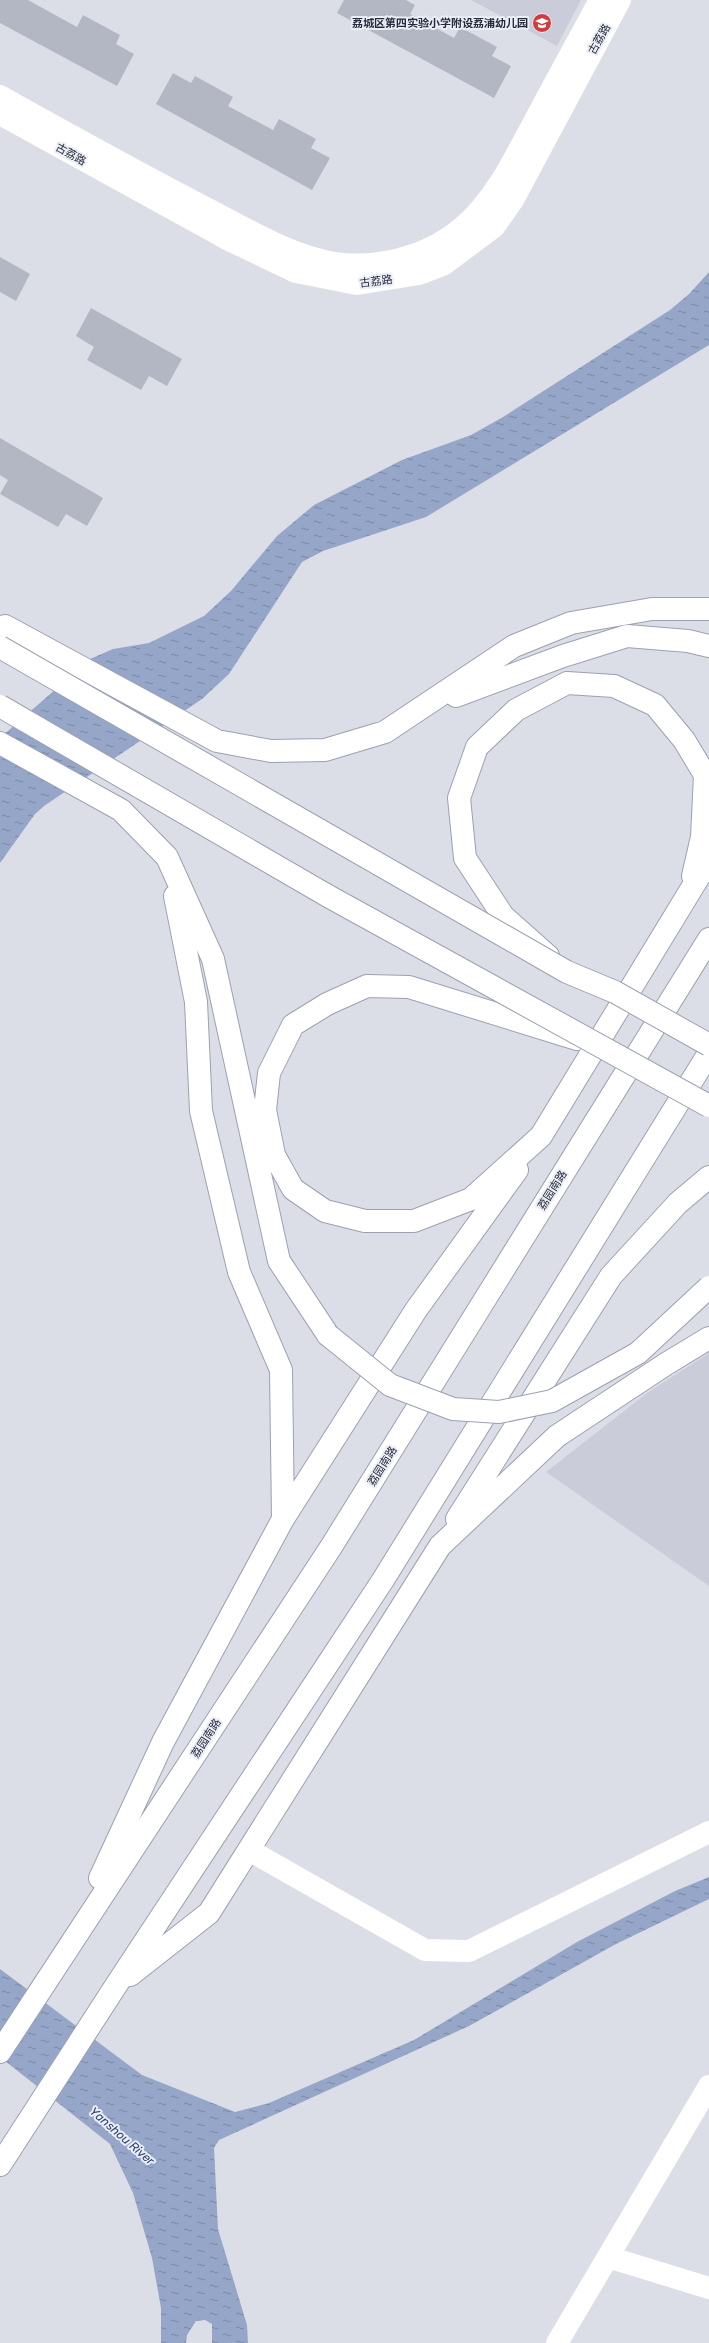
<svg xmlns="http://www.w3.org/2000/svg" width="709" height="2343" font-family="Rubik,'Noto Sans SC',sans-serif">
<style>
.built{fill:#cacdd9}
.water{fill:url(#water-ripples)}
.building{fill:#b3b7c3}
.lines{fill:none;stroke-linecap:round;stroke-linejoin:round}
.primary-casing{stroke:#9ba1b2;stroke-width:24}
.secondary{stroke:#fff;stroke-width:22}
.primary{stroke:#fff;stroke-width:22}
.primary-bridge-casing{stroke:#9ba1b2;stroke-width:24;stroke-linecap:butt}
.primary-bridge{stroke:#fff;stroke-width:22}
.labels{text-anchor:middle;stroke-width:4;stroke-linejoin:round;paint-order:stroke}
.poi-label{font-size:11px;font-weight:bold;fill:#252a3d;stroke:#ebeef4;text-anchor:end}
.street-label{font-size:11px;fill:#252a3d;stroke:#ebeef4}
.water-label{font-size:12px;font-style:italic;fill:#2f4372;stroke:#ebeef4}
</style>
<defs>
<pattern id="water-ripples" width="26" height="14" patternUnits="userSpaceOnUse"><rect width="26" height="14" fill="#95a6c8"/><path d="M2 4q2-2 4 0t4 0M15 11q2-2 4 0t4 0" fill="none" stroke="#7987a4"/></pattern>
</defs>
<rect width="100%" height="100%" fill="#dcdee7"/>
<!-- built -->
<path class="built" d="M 471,0 L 581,0 L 557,46 Z
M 709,1353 L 709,1586 L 546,1472 L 647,1393 Z"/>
<!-- water -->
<path class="water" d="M 709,272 L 709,345 L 426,517 L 323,551 L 302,562 L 229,674 L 202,699 L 44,806 L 35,814 L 0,863 L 0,738 L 90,659 L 113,649 L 149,643 L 204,616 L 231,591 L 277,536 L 314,505 L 402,460 L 471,435 L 503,417 L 670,310 L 689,294 Z
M 709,1877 L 709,1899 L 616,1944 L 469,2026 L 219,2140 L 214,2148 L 218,2229 L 247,2325 L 248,2343 L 212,2343 L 212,2324 L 205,2320 L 196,2321 L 187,2335 L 186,2343 L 161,2343 L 161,2308 L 152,2258 L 133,2193 L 110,2144 L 0,2057 L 0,1969 L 142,2075 L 235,2112 L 269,2103 L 414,2040 L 577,1942 L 675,1891 Z"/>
<!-- building -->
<path class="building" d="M 0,0 L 28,0 L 77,27 L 83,15 L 120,35 L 116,44 L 134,54 L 117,86 L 0,23 Z
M 344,0 L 406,0 L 415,5 L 410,14 L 454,38 L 460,27 L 497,47 L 492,56 L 511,66 L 494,98 L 337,13 Z
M 173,73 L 191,83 L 195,76 L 233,97 L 228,106 L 273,130 L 279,119 L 316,139 L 311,148 L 330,158 L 312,190 L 156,104 Z
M 0,257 L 30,274 L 16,301 L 0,292 Z
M 91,308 L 182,359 L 167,386 L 149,376 L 141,390 L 87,360 L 94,347 L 76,336 Z
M 0,438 L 103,498 L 87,526 L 66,514 L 58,527 L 0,494 L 8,480 L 0,475 Z"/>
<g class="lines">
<defs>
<path id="primary" d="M 5,626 L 217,741 L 271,751 L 325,750 L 385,732 L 514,646 L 571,623 L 652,609 L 709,609
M 456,696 L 563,656 L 627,636 L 688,641 L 709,646
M 0,743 L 121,810 L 167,857 L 213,959 L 279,1261 L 328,1335
M 175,896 L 196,1002 L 201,1111 L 239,1272 L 281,1370 L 283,1519
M 548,956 L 503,916 L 465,858 L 459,798 L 477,747 L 516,710 L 567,683 L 614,686 L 655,705 L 684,740 L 705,775 L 702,837 L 693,876
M 577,1039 L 409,987 L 367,986 L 327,1004 L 293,1025 L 269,1073 L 265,1110 L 274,1155 L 293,1189 L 325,1211 L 365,1221 L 414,1221 L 471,1199 L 541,1136 L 709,860
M 457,1519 L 611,1276 L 678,1203 L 709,1177
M 100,1878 L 163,1742 L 283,1519 L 416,1310 L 517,1170
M 130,1975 L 209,1913 L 440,1546 L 557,1436 L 666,1364 L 709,1338
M 0,2052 L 331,1547 L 709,939
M 0,2165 L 115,1987 L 383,1580 L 709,1053"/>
</defs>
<!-- primary casing -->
<use href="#primary" class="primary-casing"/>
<!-- secondary -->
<path class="secondary" d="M 0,96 C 68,134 137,172 206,208 C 247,229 290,256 335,263 C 387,270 442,252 477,213 C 501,187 516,155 533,124 C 555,82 578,41 600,0
M 0,114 L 231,241 L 296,272 L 357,284 L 419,274 L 443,265 L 494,227 L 513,200 L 620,0
M 249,1850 L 425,1950 L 469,1951 L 709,1832
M 608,2257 L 709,2288
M 557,2343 L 709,2086"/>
<!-- primary -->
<use href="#primary" class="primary"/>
<defs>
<path id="primary-bridge" d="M 0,647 L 567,972 L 615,992 L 709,1045
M 0,706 L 328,896 L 709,1106
M 328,1335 L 390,1385 L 453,1409 L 499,1412 L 552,1401 L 638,1353 L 709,1287"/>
</defs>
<!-- primary-bridge casing -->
<use href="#primary-bridge" class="primary-bridge-casing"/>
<!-- primary-bridge -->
<use href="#primary-bridge" class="primary-bridge"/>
</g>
<!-- icons -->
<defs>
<symbol id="school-disc" viewBox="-11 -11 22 22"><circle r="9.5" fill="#d13c3c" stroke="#ebeef4"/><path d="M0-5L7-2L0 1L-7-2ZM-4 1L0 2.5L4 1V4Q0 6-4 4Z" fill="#fff"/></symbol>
</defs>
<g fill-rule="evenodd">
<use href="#school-disc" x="531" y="12" width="22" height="22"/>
</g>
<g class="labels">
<!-- poi labels -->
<g class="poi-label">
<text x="528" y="27">荔城区第四实验小学附设荔浦幼儿园</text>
</g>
<!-- street labels -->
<g class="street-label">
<text transform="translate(599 39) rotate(-61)" y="4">古荔路</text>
<text transform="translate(71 154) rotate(29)" y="4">古荔路</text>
<text transform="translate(376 281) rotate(-7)" y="4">古荔路</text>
<text transform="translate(552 1190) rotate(-58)" y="4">荔园南路</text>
<text transform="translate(382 1466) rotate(-58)" y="4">荔园南路</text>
<text transform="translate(206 1738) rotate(-57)" y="4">荔园南路</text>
</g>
<!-- water labels -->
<g class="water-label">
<text transform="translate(122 2136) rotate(41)" y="4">Yanshou River</text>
</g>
</g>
</svg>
